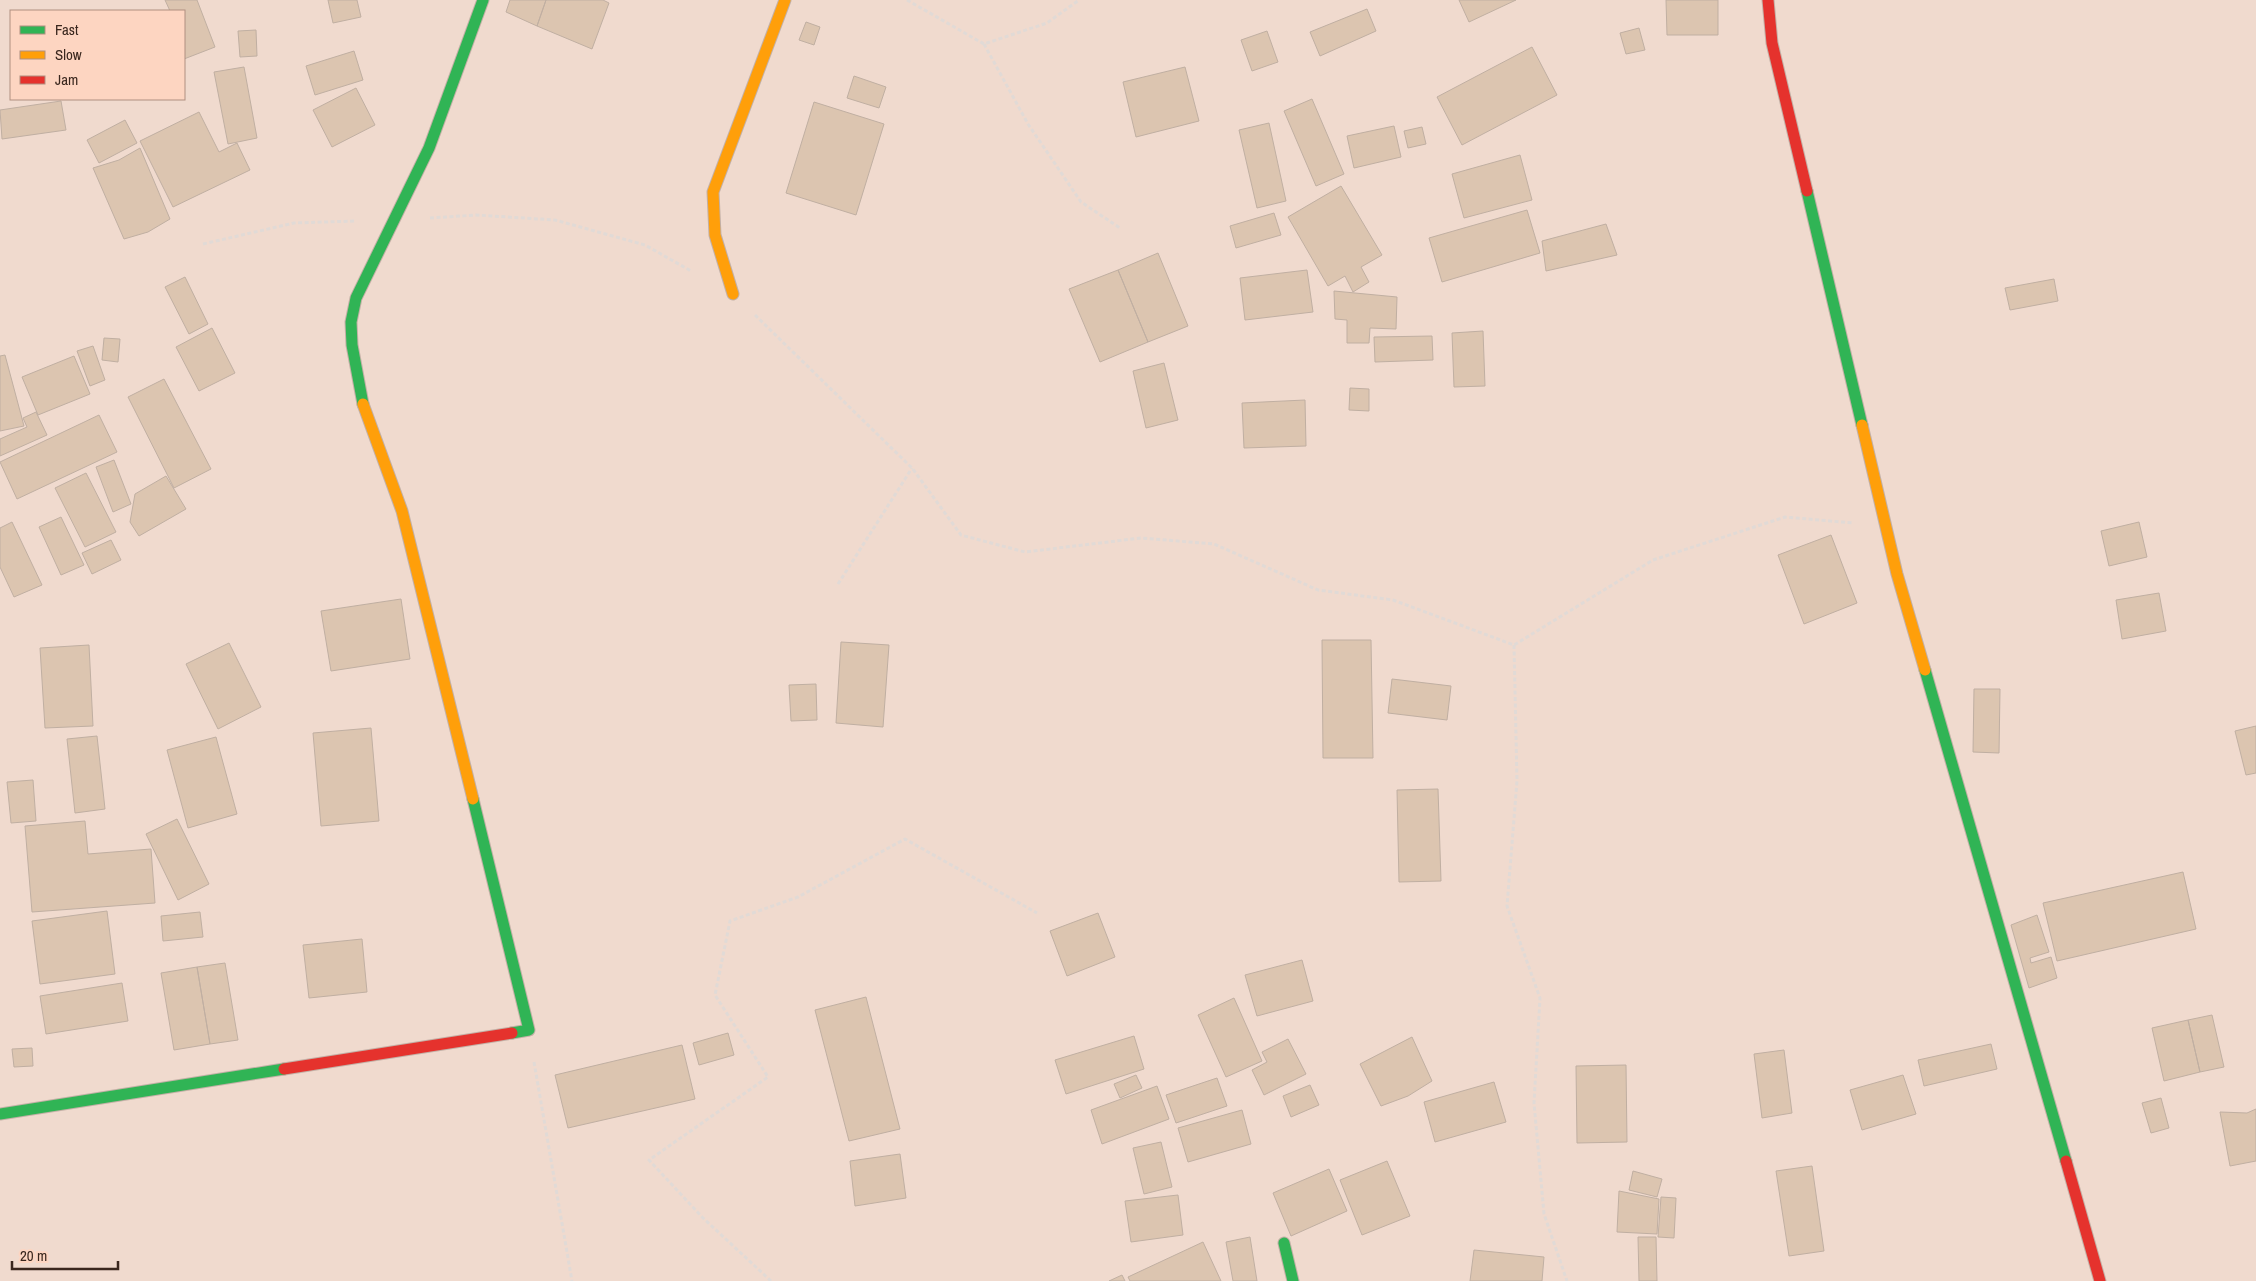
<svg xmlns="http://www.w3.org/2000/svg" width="2256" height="1281" font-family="'Archivo Narrow',sans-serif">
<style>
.building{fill:#dcc5b0;stroke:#c0afa2}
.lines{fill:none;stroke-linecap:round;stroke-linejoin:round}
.fast-casing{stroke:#c3b0a6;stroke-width:13}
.slow-casing{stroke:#c3b0a6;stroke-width:13}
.jam-casing{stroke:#c3b0a6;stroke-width:13}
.path{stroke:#e1dad6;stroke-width:3;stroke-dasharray:4 2.5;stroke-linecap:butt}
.fast{stroke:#30b455;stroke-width:11}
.slow{stroke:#ff9f0a;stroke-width:11}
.jam{stroke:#e5322d;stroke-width:11}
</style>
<rect width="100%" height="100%" fill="#f0dace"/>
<!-- building -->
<path class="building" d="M 165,0 L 197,0 L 215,47 L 184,59 L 184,11 L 170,11 Z
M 328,0 L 357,0 L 361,17 L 333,23 Z
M 510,0 L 546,0 L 537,26 L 506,12 Z
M 546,0 L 603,0 L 609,3 L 592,49 L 537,26 Z
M 1459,0 L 1516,0 L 1469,22 Z
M 1666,0 L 1718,0 L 1718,35 L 1667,35 Z
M 1367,9 L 1376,31 L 1320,56 L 1310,32 Z
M 806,22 L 820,27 L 814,45 L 799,40 Z
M 1639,28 L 1645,50 L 1626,54 L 1620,33 Z
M 256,30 L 257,56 L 240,57 L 238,31 Z
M 1267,31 L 1278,62 L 1252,71 L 1241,40 Z
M 1532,47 L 1557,95 L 1462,145 L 1437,97 Z
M 354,51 L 363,80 L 315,95 L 306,66 Z
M 244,67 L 257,138 L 228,144 L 214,72 Z
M 1185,67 L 1199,121 L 1136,137 L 1123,82 Z
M 854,76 L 886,87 L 879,108 L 847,98 Z
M 356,88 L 375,125 L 332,147 L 313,110 Z
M 1312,99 L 1344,174 L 1316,186 L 1284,111 Z
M 61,101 L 66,130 L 2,139 L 0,110 Z
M 814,102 L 884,124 L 856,215 L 786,193 Z
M 199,112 L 219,152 L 237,143 L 250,170 L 173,207 L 140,141 Z
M 125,120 L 137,143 L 99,163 L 87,140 Z
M 1269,123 L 1286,201 L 1257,208 L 1239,130 Z
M 1394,126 L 1401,157 L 1354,168 L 1347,136 Z
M 1422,127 L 1426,144 L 1408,148 L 1404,131 Z
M 140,148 L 170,219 L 148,232 L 124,239 L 93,168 L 119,160 Z
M 1520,155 L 1532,200 L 1464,218 L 1452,174 Z
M 1341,186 L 1382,255 L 1361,267 L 1369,282 L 1353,292 L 1345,276 L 1328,286 L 1288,217 Z
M 1527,210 L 1540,253 L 1442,282 L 1429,238 Z
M 1274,213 L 1281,235 L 1236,248 L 1230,226 Z
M 1606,224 L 1617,255 L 1546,271 L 1542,241 Z
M 1158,253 L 1188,326 L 1148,342 L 1118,270 Z
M 1118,270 L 1148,342 L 1100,362 L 1069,289 Z
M 1307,270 L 1313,312 L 1245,320 L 1240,278 Z
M 185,277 L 208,324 L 189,334 L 165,287 Z
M 2054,279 L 2058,301 L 2010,310 L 2005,288 Z
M 1334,291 L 1397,297 L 1396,329 L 1370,328 L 1369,343 L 1347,343 L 1347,320 L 1335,319 Z
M 212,328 L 235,373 L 199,391 L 176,347 Z
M 1483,331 L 1485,386 L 1454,387 L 1452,333 Z
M 1432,336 L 1433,360 L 1375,362 L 1374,337 Z
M 104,338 L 120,339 L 118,362 L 102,360 Z
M 93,346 L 105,380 L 90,386 L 77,351 Z
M 5,355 L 24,426 L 0,431 L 0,356 Z
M 74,356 L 90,394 L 38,415 L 22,377 Z
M 1164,363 L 1178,420 L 1146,428 L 1133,371 Z
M 164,379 L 211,469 L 174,488 L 128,397 Z
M 1350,388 L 1369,389 L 1369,411 L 1349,410 Z
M 1305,400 L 1306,446 L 1244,448 L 1242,403 Z
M 36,412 L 47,435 L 0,456 L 0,439 L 27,427 L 23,418 Z
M 99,415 L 117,452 L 17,499 L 0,462 Z
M 114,460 L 131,504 L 113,512 L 96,467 Z
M 86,473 L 116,532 L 85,547 L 55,488 Z
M 166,476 L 186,509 L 139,536 L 130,522 L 135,494 Z
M 61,517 L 84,565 L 61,575 L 39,527 Z
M 12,522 L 42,585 L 14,597 L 0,567 L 0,528 Z
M 2139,522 L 2147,557 L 2109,566 L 2101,531 Z
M 1831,535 L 1857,603 L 1804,624 L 1778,555 Z
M 111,540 L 121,560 L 92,574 L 82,553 Z
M 2159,593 L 2166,631 L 2122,639 L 2116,600 Z
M 401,599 L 410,659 L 331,671 L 321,611 Z
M 1322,640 L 1371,640 L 1373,758 L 1323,758 Z
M 841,642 L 889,645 L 883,727 L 836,723 Z
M 229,643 L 261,707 L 218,729 L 186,664 Z
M 89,645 L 93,726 L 45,728 L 40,648 Z
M 1392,679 L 1451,686 L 1447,720 L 1388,713 Z
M 816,684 L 817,720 L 791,721 L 789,685 Z
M 1974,689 L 2000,689 L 1999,753 L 1973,752 Z
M 2256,726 L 2256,773 L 2246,775 L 2235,731 Z
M 371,728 L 379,821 L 321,826 L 313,733 Z
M 97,736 L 105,809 L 75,813 L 67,739 Z
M 216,737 L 237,814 L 188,828 L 167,750 Z
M 33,780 L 36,821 L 11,823 L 7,782 Z
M 1438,789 L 1441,881 L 1399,882 L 1397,790 Z
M 177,819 L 209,884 L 178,900 L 146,834 Z
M 85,821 L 88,854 L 151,849 L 155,903 L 32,912 L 25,826 Z
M 2183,872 L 2196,929 L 2057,961 L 2043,903 Z
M 107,911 L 115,974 L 40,984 L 32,921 Z
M 200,912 L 203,937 L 163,941 L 161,916 Z
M 1098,913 L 1115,957 L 1067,976 L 1050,931 Z
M 2037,915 L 2049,952 L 2030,958 L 2031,963 L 2051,957 L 2057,978 L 2029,988 L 2011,925 Z
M 362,939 L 367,992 L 309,998 L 303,945 Z
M 1302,960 L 1313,1001 L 1257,1016 L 1245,975 Z
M 225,963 L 238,1040 L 210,1044 L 197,967 Z
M 197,967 L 210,1044 L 174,1050 L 161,973 Z
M 122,983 L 128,1021 L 46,1034 L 40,996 Z
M 866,997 L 900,1129 L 849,1141 L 815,1010 Z
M 1234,998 L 1262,1061 L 1226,1077 L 1198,1015 Z
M 2212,1015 L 2224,1067 L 2200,1072 L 2188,1020 Z
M 2188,1020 L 2200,1072 L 2164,1081 L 2152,1028 Z
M 728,1033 L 734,1055 L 699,1065 L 693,1043 Z
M 1134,1036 L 1144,1069 L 1066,1094 L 1055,1060 Z
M 1412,1037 L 1432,1081 L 1408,1096 L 1381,1106 L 1360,1064 Z
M 1288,1039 L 1306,1074 L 1264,1095 L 1252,1070 L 1267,1062 L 1262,1052 Z
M 1991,1044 L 1997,1069 L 1924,1086 L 1918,1060 Z
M 682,1045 L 695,1099 L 568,1128 L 555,1075 Z
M 32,1048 L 33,1066 L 14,1067 L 12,1049 Z
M 1784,1050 L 1792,1113 L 1762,1118 L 1754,1054 Z
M 1626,1065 L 1627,1142 L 1577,1143 L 1576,1066 Z
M 1136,1075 L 1142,1088 L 1120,1098 L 1114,1084 Z
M 1903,1075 L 1916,1114 L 1862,1130 L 1850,1090 Z
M 1217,1078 L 1227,1106 L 1176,1123 L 1166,1095 Z
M 1494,1082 L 1506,1122 L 1435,1142 L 1424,1102 Z
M 1310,1085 L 1319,1105 L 1291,1117 L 1283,1096 Z
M 1157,1086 L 1169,1119 L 1102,1144 L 1091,1110 Z
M 2161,1098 L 2169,1128 L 2151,1133 L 2142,1103 Z
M 2256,1109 L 2256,1161 L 2230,1166 L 2220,1112 L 2247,1113 Z
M 1242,1110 L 1251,1144 L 1188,1162 L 1178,1128 Z
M 1161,1142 L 1172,1187 L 1144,1194 L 1133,1148 Z
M 900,1154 L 906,1198 L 855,1206 L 850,1161 Z
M 1387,1161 L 1410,1216 L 1362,1235 L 1340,1180 Z
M 1812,1166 L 1824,1251 L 1789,1256 L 1776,1171 Z
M 1329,1169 L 1347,1211 L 1291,1236 L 1273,1193 Z
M 1633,1171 L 1662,1179 L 1657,1197 L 1629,1190 Z
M 1619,1191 L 1659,1199 L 1657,1234 L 1617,1232 Z
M 1178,1195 L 1183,1235 L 1131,1242 L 1125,1201 Z
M 1661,1197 L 1676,1198 L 1674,1238 L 1658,1237 Z
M 1250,1237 L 1257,1281 L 1233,1281 L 1226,1242 Z
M 1638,1237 L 1656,1237 L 1657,1281 L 1639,1281 Z
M 1203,1242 L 1221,1281 L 1130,1281 L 1128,1277 Z
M 1474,1250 L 1544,1257 L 1542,1281 L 1470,1281 Z
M 1122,1275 L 1125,1281 L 1109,1281 Z"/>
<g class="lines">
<defs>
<path id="fast" d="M 1807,191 L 1862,425
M 363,404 L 352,345 L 351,322 L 356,298 L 429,148 L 483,0
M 1925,670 L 2066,1161
M 473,799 L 529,1030 L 512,1033
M 0,1114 L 284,1069
M 1284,1243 L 1293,1281"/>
<path id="slow" d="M 733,294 L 715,235 L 713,192 L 785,0
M 363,404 L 402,511 L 473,799
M 1862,425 L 1897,574 L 1925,670"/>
<path id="jam" d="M 1768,0 L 1772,43 L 1807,191
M 284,1069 L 512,1033
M 2066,1161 L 2100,1281"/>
</defs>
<!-- fast casing -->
<use href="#fast" class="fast-casing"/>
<!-- slow casing -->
<use href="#slow" class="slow-casing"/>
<!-- jam casing -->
<use href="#jam" class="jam-casing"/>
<!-- path -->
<path class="path" d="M 907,0 L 984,44 L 1047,23 L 1079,0
M 984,44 L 1028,124 L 1081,202 L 1120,228
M 430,218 L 476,215 L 555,220 L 645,245 L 691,271
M 203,244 L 294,223 L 356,221
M 755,315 L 912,468 L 961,535 L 1025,552 L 1141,538 L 1214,544 L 1318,590 L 1393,600 L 1514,645 L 1653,560 L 1785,517 L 1853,523
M 838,584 L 912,468
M 1514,645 L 1517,781 L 1507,906 L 1540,998 L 1534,1103 L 1544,1214 L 1567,1281
M 534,1062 L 572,1281
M 771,1281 L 702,1217 L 649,1160 L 768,1077 L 715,995 L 730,921 L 798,897 L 905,839 L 1037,913"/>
<!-- fast -->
<use href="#fast" class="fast"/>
<!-- slow -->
<use href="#slow" class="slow"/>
<!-- jam -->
<use href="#jam" class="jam"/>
</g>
<!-- legend -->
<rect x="10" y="10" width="175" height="90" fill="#fdd5c1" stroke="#af8f80"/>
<rect x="20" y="26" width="25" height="8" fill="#30b455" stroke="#af8f80"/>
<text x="55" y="35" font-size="15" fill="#3a271e">Fast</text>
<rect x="20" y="51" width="25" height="8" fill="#ff9f0a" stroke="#af8f80"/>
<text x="55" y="60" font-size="15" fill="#3a271e">Slow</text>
<rect x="20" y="76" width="25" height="8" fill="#e5322d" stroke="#af8f80"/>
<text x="55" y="85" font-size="15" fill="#3a271e">Jam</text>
<!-- scale -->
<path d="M12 1261v8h106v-8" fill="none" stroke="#3a271e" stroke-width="2.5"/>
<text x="20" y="1261" font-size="15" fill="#3a271e" stroke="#fdd5c1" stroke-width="4" paint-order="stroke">20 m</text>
</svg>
